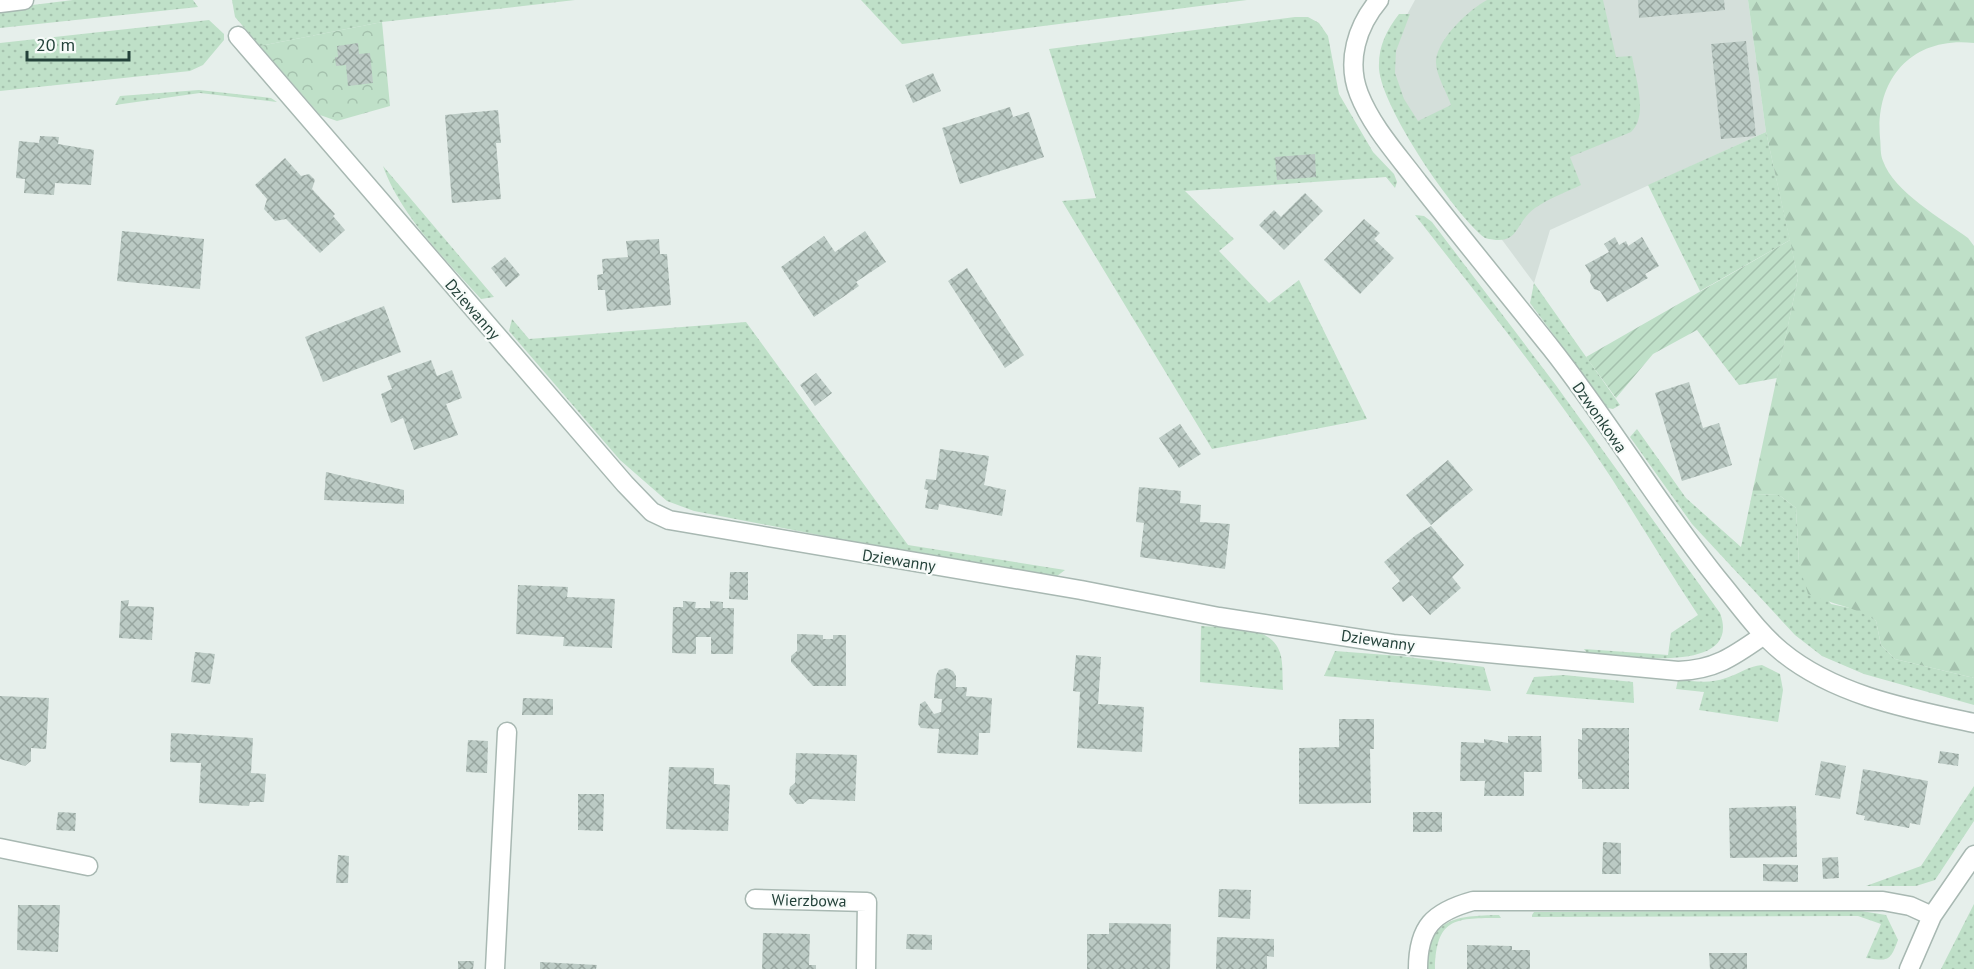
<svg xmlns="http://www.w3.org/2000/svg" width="1974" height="969" font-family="'PT Sans',sans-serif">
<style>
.built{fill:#d4dfda}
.grass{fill:url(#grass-dots)}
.forest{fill:url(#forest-firs)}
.park{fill:url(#park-crowns)}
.garden{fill:url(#garden-furrows)}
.building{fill:url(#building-cross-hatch)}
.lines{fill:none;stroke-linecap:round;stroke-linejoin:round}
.minor-casing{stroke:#a8b8b2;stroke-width:21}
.minor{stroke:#fff;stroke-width:18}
.labels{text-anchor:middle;stroke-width:4.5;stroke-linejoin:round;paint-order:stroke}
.street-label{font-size:16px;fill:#24423a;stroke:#f7fbf9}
</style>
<defs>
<pattern id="grass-dots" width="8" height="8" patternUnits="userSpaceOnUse" patternTransform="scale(1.5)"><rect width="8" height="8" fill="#bfe0c8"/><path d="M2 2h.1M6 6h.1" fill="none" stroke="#a4c1ad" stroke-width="1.8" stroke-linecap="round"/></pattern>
<pattern id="forest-firs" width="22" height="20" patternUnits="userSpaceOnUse" patternTransform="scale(1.5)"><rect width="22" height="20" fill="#bfe0c8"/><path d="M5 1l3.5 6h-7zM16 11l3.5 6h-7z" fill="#a4c1ad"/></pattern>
<pattern id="park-crowns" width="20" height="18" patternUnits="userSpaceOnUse" patternTransform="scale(1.5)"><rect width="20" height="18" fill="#bfe0c8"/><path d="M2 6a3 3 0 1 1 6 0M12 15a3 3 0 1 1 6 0" fill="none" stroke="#a4c1ad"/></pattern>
<pattern id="garden-furrows" width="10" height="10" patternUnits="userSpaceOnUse" patternTransform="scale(1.5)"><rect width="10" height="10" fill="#bfe0c8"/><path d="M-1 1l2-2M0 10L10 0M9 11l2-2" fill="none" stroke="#a4c1ad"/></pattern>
<pattern id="building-cross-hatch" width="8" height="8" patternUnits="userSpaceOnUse" patternTransform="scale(1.5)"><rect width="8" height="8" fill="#bbcac4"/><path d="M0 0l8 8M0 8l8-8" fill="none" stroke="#98a6a0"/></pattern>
</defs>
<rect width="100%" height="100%" fill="#e6efeb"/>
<!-- built -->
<path class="built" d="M 1415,0 L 1748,0 L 1766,132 L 1550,230 L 1534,283 L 1406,110 L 1389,75 L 1391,44 Z"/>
<!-- grass -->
<path class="grass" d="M 73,0 L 193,0 L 198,7 L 0,28 L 0,9 Z
M 232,0 L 575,0 L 382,22 L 260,46 L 235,17 Z
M 861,0 L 1247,0 L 902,44 Z
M 1487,0 L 1603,0 L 1616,57 L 1632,56 C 1635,77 1649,116 1631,132 L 1570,157 L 1581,185 C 1566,192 1548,199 1535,208 C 1513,224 1521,247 1485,238 C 1453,213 1382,108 1379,69 C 1378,47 1386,31 1399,14 L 1410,14 L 1396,51 L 1395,73 L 1404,99 L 1418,121 L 1451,105 C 1447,92 1435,74 1436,60 C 1439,37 1469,10 1487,0 Z
M 1295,17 L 1308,17 L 1319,23 L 1328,36 L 1339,94 L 1373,152 L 1394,174 L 1397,182 L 1395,188 L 1386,177 L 1185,191 L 1234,239 L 1219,251 L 1269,303 L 1299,280 L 1367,419 L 1212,449 L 1062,201 L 1096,198 L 1049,49 Z
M 209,20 L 224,34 L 224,40 L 203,65 L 190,71 L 0,91 L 0,43 Z
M 199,90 L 271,98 L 277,102 L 200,93 L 115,105 L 120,96 Z
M 1766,132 L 1790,240 L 1700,291 L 1648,185 Z
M 383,166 L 494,297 L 481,299 C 446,260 400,215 383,166 Z
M 1415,215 L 1424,216 L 1432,222 L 1555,384 L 1720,613 C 1744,677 1618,655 1587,653 L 1584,649 L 1668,655 L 1671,633 L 1698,615 C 1668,570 1641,524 1612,479 C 1552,387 1483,302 1415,215 Z
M 1534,283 L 1620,405 L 1613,409 L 1608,408 L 1530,303 Z
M 512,319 L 529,339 L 746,322 L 908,545 L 1065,570 L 1057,576 L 902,551 L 694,511 L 667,501 L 620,460 L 509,331 Z
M 1637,429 L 1686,498 L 1741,547 L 1752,494 L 1779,495 L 1796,508 L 1799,565 L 1831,604 L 1860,610 L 1876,621 L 1881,645 L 1895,659 L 1974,678 L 1974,705 L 1864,674 L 1822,656 L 1795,635 L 1692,524 L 1630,437 Z
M 1201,626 C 1224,628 1266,624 1278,648 C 1284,658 1282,678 1283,690 L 1200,682 Z
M 1335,651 L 1400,656 L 1484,667 L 1491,691 L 1324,676 Z
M 1762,665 L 1780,674 L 1783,690 L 1778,722 L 1699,710 L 1704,692 L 1676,689 L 1678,680 C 1694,681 1710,684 1726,678 C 1739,674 1748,666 1762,665 Z
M 1564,675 L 1633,682 L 1634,703 L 1526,694 L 1534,677 Z
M 1974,786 L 1974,821 L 1935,880 L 1916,886 L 1866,886 L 1921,866 Z
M 1974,904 L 1974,969 L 1941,969 Z
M 1855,910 L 1886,915 L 1898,940 C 1890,962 1888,961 1866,958 L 1881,924 L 1858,916 L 1532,917 L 1532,915 L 1534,912 Z
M 1499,915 L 1501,918 C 1456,918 1436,917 1435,969 L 1428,969 C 1428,917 1456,916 1499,915 Z"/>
<!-- forest -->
<path class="forest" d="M 1748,0 L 1974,0 L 1974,43 C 1912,36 1875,79 1880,138 C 1881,145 1880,155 1883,161 C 1894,192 1942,219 1968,238 L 1974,246 L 1974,678 L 1895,659 L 1881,645 L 1876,621 C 1854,606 1833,605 1808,594 L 1799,565 L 1796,508 L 1779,495 L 1752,494 L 1798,278 L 1766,132 Z"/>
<!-- park -->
<path class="park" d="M 382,22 L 390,106 L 337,121 L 320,115 L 260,46 Z"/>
<!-- garden -->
<path class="garden" d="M 1790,240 L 1798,278 L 1777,378 L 1739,385 L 1697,330 L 1653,354 L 1616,398 L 1586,357 Z"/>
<!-- building -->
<path class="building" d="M 1638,0 L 1724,0 L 1725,10 L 1639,18 Z
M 1746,41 L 1756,136 L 1721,139 L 1711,44 Z
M 358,43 L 359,54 L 370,53 L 373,83 L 348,86 L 346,65 L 336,66 L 335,57 L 338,57 L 337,46 Z
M 933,73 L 941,91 L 913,103 L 905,85 Z
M 1010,107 L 1013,117 L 1029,112 L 1044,157 L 960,184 L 942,128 Z
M 498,110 L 501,143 L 496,143 L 501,199 L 452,203 L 445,115 Z
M 40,136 L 59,137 L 58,144 L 94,150 L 91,185 L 55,183 L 54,195 L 24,193 L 25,179 L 16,178 L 19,141 L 39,143 Z
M 1315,154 L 1316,177 L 1277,180 L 1275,157 Z
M 285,158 L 301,176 L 309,174 L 315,180 L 312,189 L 335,214 L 333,216 L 345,230 L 320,253 L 286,219 L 275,221 L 264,209 L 267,199 L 255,185 Z
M 1305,193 L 1323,211 L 1284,250 L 1259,225 L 1274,210 L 1281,217 Z
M 1364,219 L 1380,233 L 1374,239 L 1394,258 L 1360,294 L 1324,260 Z
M 122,231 L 204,239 L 200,289 L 117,281 Z
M 865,231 L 886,262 L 856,282 L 859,286 L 814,317 L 781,267 L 824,236 L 835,252 Z
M 1615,237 L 1619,245 L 1626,241 L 1628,246 L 1642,237 L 1659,266 L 1645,274 L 1648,278 L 1607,302 L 1600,291 L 1594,289 L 1590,282 L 1591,275 L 1585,265 L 1609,252 L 1604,244 Z
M 659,239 L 660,254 L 667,254 L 671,305 L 607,311 L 605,290 L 598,290 L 597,275 L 603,274 L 602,259 L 628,257 L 626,241 Z
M 505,257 L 520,275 L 506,287 L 491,268 Z
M 967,268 L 1024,355 L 1005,368 L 948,281 Z
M 384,306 L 401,352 L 323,382 L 305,337 Z
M 431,360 L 437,376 L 452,370 L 462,398 L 446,404 L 458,435 L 414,450 L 403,418 L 391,423 L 381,394 L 392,389 L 387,376 Z
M 816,373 L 832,393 L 815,406 L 800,385 Z
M 1689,382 L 1703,428 L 1719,423 L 1732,465 L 1682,481 L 1655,393 Z
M 1180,424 L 1201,454 L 1179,468 L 1159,438 Z
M 940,449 L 989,456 L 984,485 L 1006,490 L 1002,516 L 939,504 L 938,510 L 925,508 L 928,490 L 924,489 L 926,479 L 936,480 Z
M 1448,460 L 1473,490 L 1431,525 L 1406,495 Z
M 326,472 L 404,490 L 404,504 L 324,500 Z
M 1139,487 L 1181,491 L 1180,503 L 1201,505 L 1200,522 L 1230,524 L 1225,569 L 1140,557 L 1144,523 L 1136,522 Z
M 1431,526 L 1464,565 L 1452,577 L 1461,588 L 1430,615 L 1412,595 L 1403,602 L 1392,588 L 1400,581 L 1384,562 L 1416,535 Z
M 730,572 L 748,572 L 748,600 L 729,599 Z
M 518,585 L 568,587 L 567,597 L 615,599 L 612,648 L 563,646 L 564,637 L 516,634 Z
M 129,600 L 128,606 L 154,607 L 152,640 L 119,638 L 121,601 Z
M 683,601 L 696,602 L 695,608 L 710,608 L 710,601 L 723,602 L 723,608 L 734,608 L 733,654 L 711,654 L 711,637 L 696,637 L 696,654 L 672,653 L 673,607 L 683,607 Z
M 797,634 L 823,635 L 823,639 L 833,639 L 833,635 L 846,635 L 846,686 L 813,686 L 791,662 L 791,656 L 797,651 Z
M 195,652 L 215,654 L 210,684 L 191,682 Z
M 1076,655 L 1101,657 L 1098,704 L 1144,707 L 1142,752 L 1077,748 L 1080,692 L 1073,691 Z
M 947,668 L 953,671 L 956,676 L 956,687 L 967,687 L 966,696 L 992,698 L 990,733 L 979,733 L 978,755 L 937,753 L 939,729 L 921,728 L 918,724 L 920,704 L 925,701 L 934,714 L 941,712 L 942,699 L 934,698 L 936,675 L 939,670 Z
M 0,696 L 49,698 L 46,749 L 31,748 L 31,761 L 25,766 L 0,759 Z
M 523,698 L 553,699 L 553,715 L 522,715 Z
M 1339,719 L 1374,719 L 1374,749 L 1370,749 L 1371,803 L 1299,804 L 1299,748 L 1339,747 Z
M 1582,728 L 1629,728 L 1629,789 L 1582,789 L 1582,779 L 1578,779 L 1578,739 L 1582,740 Z
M 171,733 L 253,738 L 251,773 L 266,774 L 264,802 L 250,802 L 249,806 L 199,803 L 201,763 L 170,762 Z
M 1508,736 L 1541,736 L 1542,772 L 1524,772 L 1524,796 L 1484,796 L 1485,781 L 1460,781 L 1461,742 L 1484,743 L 1484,739 L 1508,743 Z
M 468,740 L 488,741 L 487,773 L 466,772 Z
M 1940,751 L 1959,754 L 1958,766 L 1938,763 Z
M 796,753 L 857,755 L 855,801 L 809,799 L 803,804 L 797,804 L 789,794 L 790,787 L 795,783 Z
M 1821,761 L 1846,766 L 1840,799 L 1815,795 Z
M 669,767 L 714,768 L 714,784 L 730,785 L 728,831 L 666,829 Z
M 1863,769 L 1928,781 L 1920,825 L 1910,823 L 1909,828 L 1864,820 L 1865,816 L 1856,814 Z
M 578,794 L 604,794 L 603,831 L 578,830 Z
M 1796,806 L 1797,857 L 1730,858 L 1729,808 Z
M 58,812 L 76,813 L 75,831 L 56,830 Z
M 1413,812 L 1442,812 L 1442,832 L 1413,832 Z
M 1603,842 L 1621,843 L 1621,874 L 1602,874 Z
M 338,855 L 349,856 L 348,883 L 336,883 Z
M 1838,857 L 1839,878 L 1823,879 L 1822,858 Z
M 1763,864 L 1798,865 L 1798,882 L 1763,881 Z
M 1219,889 L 1251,890 L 1250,919 L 1218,917 Z
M 18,905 L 60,905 L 58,952 L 17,950 Z
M 1109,923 L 1171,924 L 1170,969 L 1087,969 L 1087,934 L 1109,934 Z
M 763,933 L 810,934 L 809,965 L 816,965 L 816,969 L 762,969 Z
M 907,934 L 932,935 L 932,950 L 906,949 Z
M 1217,937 L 1274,939 L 1274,957 L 1267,956 L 1267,969 L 1216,969 Z
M 1467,945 L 1512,946 L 1512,950 L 1530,950 L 1530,969 L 1467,969 Z
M 1709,953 L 1747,953 L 1747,969 L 1710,969 Z
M 458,961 L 474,961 L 473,969 L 458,969 Z
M 540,962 L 597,965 L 596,969 L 540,969 Z"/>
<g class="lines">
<defs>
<path id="minor" d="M 1379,0 C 1357,26 1346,61 1359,94 C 1372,127 1397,154 1418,182 C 1462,238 1507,293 1551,348 C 1611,424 1660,508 1721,583 C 1740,606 1758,632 1781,651 C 1834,695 1908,709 1974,723
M 0,3 L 24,0
M 238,36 L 625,484 L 652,512 L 669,520 L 1081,590 L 1219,617 L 1393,644 L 1678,671 C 1715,670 1734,656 1764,635
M 0,848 L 88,866
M 755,899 L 867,902 L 866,969
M 495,969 L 507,732
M 1418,969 C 1418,927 1433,912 1473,901 L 1883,901 L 1910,906 L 1932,916
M 1909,969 L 1932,916 L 1974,855"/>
</defs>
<!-- minor casing -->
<use href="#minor" class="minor-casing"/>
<!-- minor -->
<use href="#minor" class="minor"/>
</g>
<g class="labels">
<!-- street labels -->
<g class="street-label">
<text transform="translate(473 309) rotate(49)" y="6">Dziewanny</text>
<text transform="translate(1600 417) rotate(55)" y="6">Dzwonkowa</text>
<text transform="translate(899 560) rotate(9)" y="6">Dziewanny</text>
<text transform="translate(1378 640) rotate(8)" y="6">Dziewanny</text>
<text transform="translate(809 900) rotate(1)" y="6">Wierzbowa</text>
</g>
</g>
<!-- scale -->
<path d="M27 51v9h102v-9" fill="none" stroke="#24423a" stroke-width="3"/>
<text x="36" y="51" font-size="18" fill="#24423a" stroke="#f7fbf9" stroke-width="4.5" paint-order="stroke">20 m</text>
</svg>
